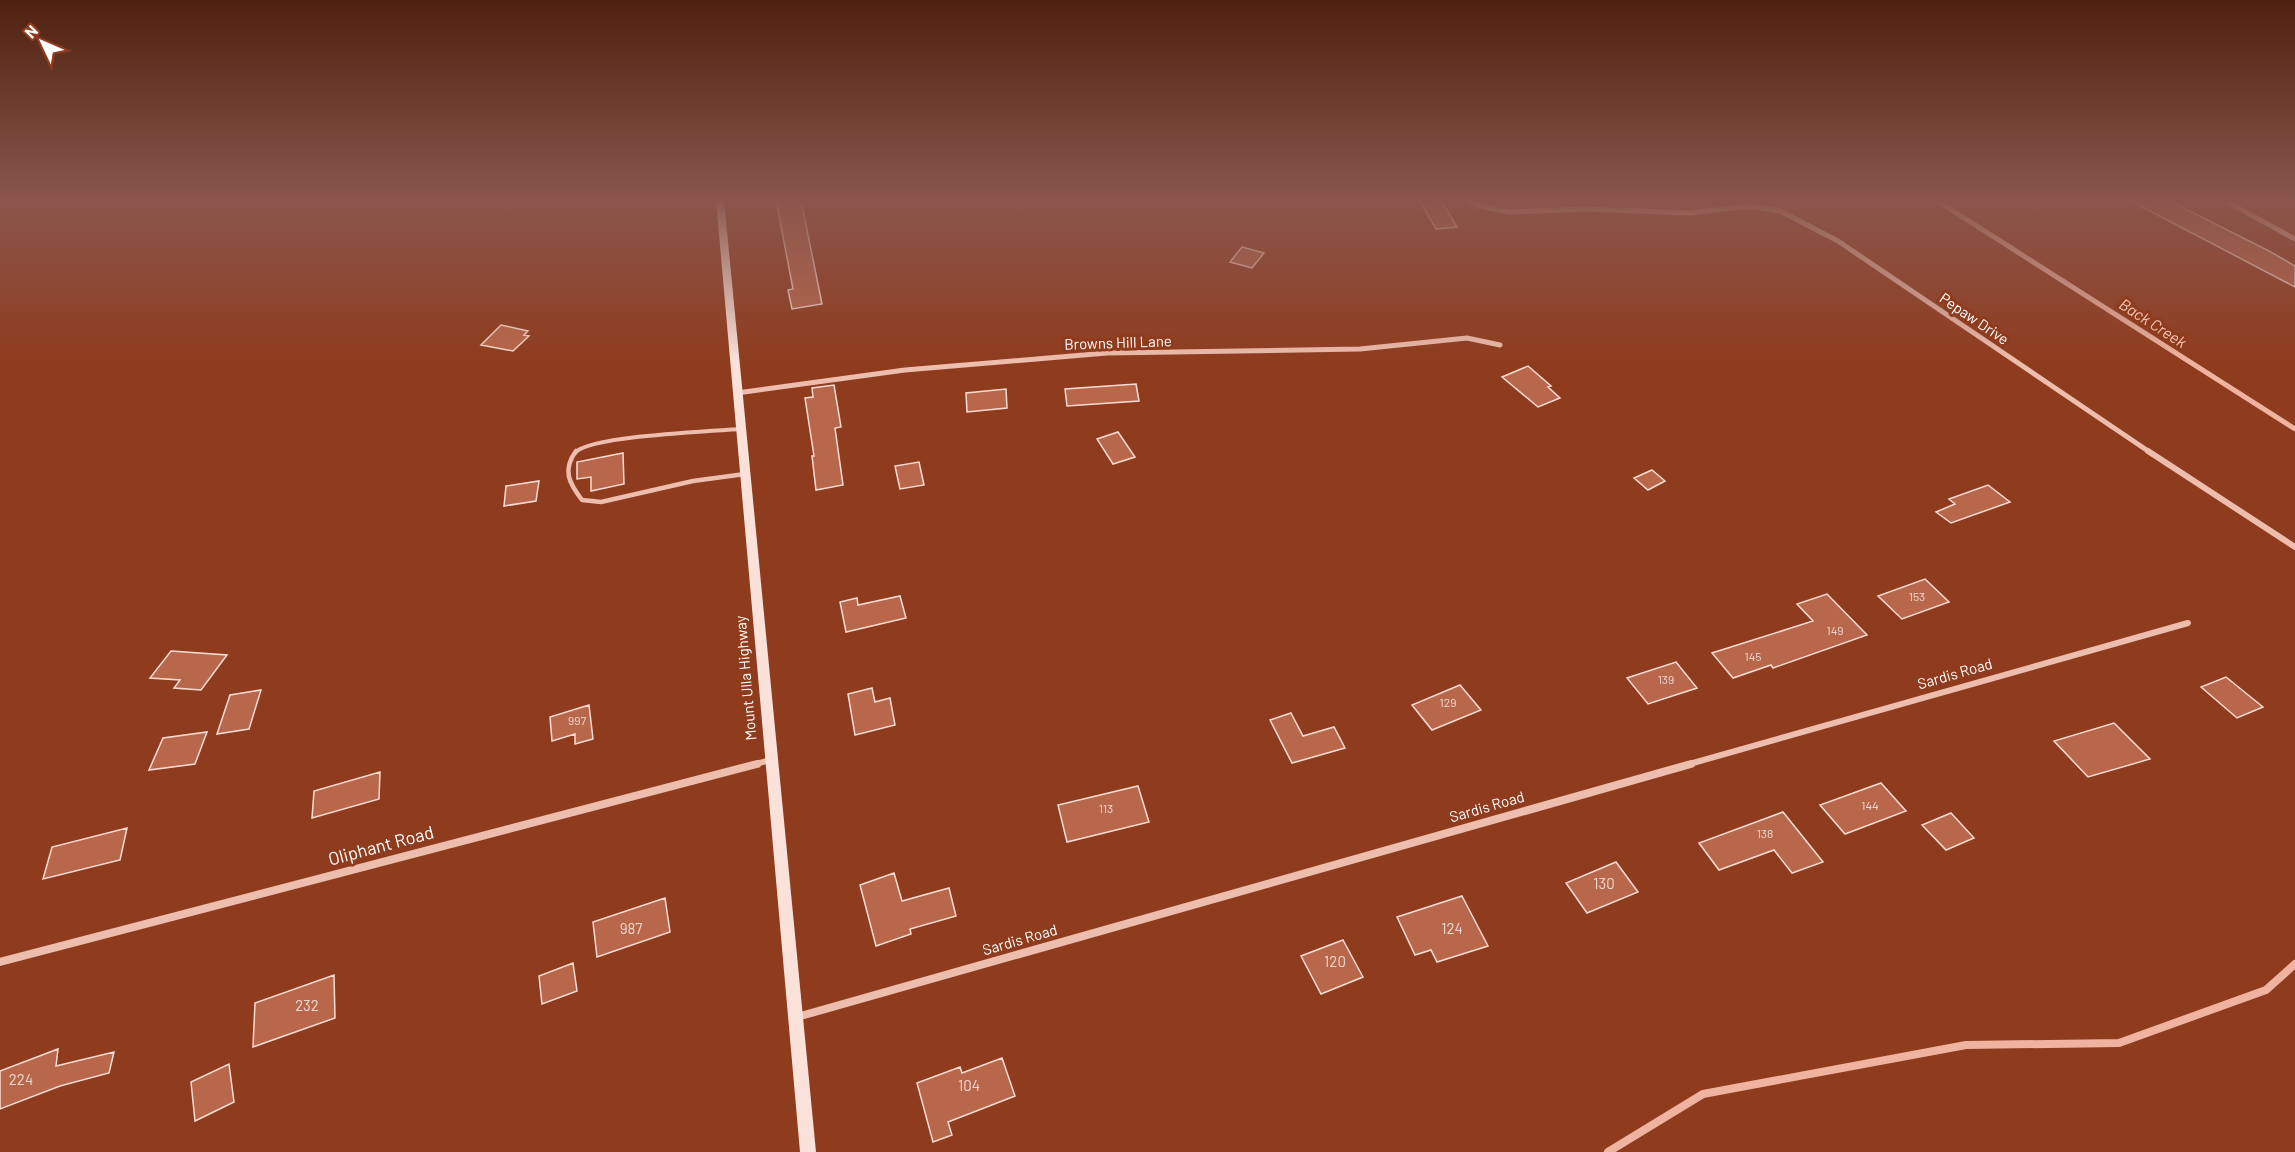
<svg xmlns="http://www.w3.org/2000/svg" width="2295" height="1152" font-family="Barlow,sans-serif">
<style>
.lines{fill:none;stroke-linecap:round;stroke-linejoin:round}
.stream-far1{stroke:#efb3a0;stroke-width:5}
.stream{stroke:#efb3a0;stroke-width:8}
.building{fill:#b8674a;stroke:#fadcd3;stroke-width:1.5}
.service-far1{stroke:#edbdad;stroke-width:4}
.service{stroke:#edbdad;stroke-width:4.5}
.minor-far2{stroke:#edbdad;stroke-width:5}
.minor-far1{stroke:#edbdad;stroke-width:6}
.minor{stroke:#edbdad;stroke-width:8}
.secondary{fill:#fae2da;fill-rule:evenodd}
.labels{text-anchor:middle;stroke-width:6;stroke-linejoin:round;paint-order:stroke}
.number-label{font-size:12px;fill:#edd9d2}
.street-label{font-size:15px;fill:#fff;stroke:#8f3c1e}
.near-number-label{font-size:15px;fill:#edd9d2}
.water-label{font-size:16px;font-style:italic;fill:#f4c8b9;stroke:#8f3c1e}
.near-street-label{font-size:18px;fill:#fff;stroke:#8f3c1e}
</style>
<rect width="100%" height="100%" fill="#8f3c1e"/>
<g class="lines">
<!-- stream-far1 -->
<path class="stream-far1" d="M 1936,200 L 2295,429"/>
<!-- stream -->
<path class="stream" d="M 1608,1152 L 1703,1094 L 1966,1045 L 2119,1043 L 2266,990 L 2295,964"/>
</g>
<!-- building -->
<path class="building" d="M 776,200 L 801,200 L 822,304 L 792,309 L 788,290 L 793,289 Z
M 1419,200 L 1441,200 L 1457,227 L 1436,229 Z
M 2129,200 L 2168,200 L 2269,251 L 2295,266 L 2295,287 Z
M 1242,247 L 1264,253 L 1252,268 L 1230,262 Z
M 501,325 L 528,331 L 524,335 L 529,336 L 513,351 L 481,345 Z
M 1528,366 L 1551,386 L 1548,387 L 1560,398 L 1538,407 L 1502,377 Z
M 1136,384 L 1139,401 L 1067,406 L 1065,389 Z
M 834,385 L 841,427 L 835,428 L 843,485 L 816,490 L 812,456 L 814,456 L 805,398 L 813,397 L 812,388 Z
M 1006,389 L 1007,408 L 967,412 L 966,393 Z
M 1118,432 L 1135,457 L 1113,464 L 1097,439 Z
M 623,453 L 624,484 L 591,491 L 591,477 L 577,479 L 577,462 Z
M 919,462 L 924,485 L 900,489 L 895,466 Z
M 1652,470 L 1665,481 L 1648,490 L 1634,478 Z
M 539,481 L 536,501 L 504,506 L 506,486 Z
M 1988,485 L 2010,502 L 1951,523 L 1936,512 L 1955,504 L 1949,499 Z
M 1925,579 L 1949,602 L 1902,619 L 1878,596 Z
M 1827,594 L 1867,635 L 1773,668 L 1771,665 L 1733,678 L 1712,653 L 1813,621 L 1797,604 Z
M 900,596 L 906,618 L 846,632 L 840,602 L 857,598 L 858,605 Z
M 171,651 L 227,655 L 201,690 L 174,688 L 180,680 L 150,678 Z
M 1676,662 L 1697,688 L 1648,704 L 1627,678 Z
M 2226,677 L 2263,707 L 2237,718 L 2201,687 Z
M 1460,685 L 1481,710 L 1432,730 L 1412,705 Z
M 872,688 L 875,702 L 890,698 L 895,725 L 855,735 L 848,694 Z
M 261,690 L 249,729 L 217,734 L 230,695 Z
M 589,705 L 593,739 L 575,744 L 575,734 L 552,741 L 550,717 Z
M 1291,713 L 1303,736 L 1334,727 L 1345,748 L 1292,763 L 1270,720 Z
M 2114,723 L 2150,759 L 2088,777 L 2054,741 Z
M 207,732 L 195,764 L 149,770 L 163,738 Z
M 380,772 L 379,799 L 312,818 L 314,791 Z
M 1881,783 L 1906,811 L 1845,834 L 1820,805 Z
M 1138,786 L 1149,822 L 1067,842 L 1058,805 Z
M 1783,812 L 1823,862 L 1792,873 L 1774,850 L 1719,870 L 1699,843 Z
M 1951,813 L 1974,838 L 1946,850 L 1922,825 Z
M 127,828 L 120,860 L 43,879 L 52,847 Z
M 1616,862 L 1638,892 L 1587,913 L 1566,883 Z
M 894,873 L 902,901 L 949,888 L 956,916 L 910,929 L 911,934 L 876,946 L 860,885 Z
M 1462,896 L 1488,946 L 1437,962 L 1431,950 L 1415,955 L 1397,917 Z
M 665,898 L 670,932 L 597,957 L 593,922 Z
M 1343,940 L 1363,977 L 1321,994 L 1301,956 Z
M 573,963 L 577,991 L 542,1004 L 539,976 Z
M 334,975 L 335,1018 L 253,1047 L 255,1003 Z
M 58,1049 L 56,1066 L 114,1052 L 109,1073 L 60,1086 L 0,1109 L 0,1071 Z
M 1002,1058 L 1015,1096 L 948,1122 L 952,1135 L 933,1142 L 917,1083 L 960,1067 L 962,1073 Z
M 229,1064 L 234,1102 L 195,1121 L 191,1082 Z"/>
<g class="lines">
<!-- service-far1 -->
<path class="service-far1" d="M 575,453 C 588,436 713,431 741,429"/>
<!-- service -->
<path class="service" d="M 576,451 C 562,470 569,483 582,500 L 601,502 L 693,481 L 745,474"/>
<!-- minor-far2 -->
<path class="minor-far2" d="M 1468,200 L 1480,206 L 1509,212 L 1585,209 L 1690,213 L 1748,206 L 1780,211 L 1838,241 L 2151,453
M 2224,200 L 2295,239
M 737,393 L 905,370 L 1107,353 L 1360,349 L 1467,338 L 1500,345"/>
<!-- minor-far1 -->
<path class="minor-far1" d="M 2148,451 L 2295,547
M 751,765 L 771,760
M 1686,765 L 2188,623"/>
<!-- minor -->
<path class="minor" d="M 0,962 L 757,764
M 797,1017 L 1691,764"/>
<!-- secondary -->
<path class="secondary" d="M 716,200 L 724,200 L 816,1152 L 800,1152 Z"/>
</g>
<!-- sky -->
<linearGradient id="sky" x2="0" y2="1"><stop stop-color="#4f2110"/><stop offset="0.55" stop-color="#8a564c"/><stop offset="1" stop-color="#8a564c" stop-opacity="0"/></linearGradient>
<rect width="2295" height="362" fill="url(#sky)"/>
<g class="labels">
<!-- number labels -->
<g class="number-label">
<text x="1917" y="601">153</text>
<text x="1835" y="635">149</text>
<text x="1753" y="661">145</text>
<text x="1666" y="684">139</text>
<text x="1448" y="707">129</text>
<text x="577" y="725">997</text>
<text x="1870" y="810">144</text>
<text x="1106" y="813">113</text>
<text x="1765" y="838">138</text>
</g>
<!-- street labels -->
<g class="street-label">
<text transform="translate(1974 319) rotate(34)" y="5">Pepaw Drive</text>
<text transform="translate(1118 343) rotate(-2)" y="5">Browns Hill Lane</text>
<text transform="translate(1955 674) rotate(-16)" y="5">Sardis Road</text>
<text transform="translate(746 678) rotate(-95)" y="5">Mount Ulla Highway</text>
<text transform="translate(1487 807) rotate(-16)" y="5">Sardis Road</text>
<text transform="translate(1020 940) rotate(-16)" y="5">Sardis Road</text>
</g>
<!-- near-number labels -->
<g class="near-number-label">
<text x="1604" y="889">130</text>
<text x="631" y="934">987</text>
<text x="1452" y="934">124</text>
<text x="1335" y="967">120</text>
<text x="307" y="1011">232</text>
<text x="21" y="1085">224</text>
<text x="969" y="1091">104</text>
</g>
<!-- water labels -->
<g class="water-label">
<text transform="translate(2153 323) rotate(33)" y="6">Back Creek</text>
</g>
<!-- near-street labels -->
<g class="near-street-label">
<text transform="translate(381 846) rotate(-15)" y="6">Oliphant Road</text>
</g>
</g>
<!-- north arrow -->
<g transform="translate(42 42) rotate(314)" stroke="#8f3c1e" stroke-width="4.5" paint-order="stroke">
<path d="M0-4.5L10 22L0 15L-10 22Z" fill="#ffffff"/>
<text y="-9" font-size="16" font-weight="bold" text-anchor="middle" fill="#ffffff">N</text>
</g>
</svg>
